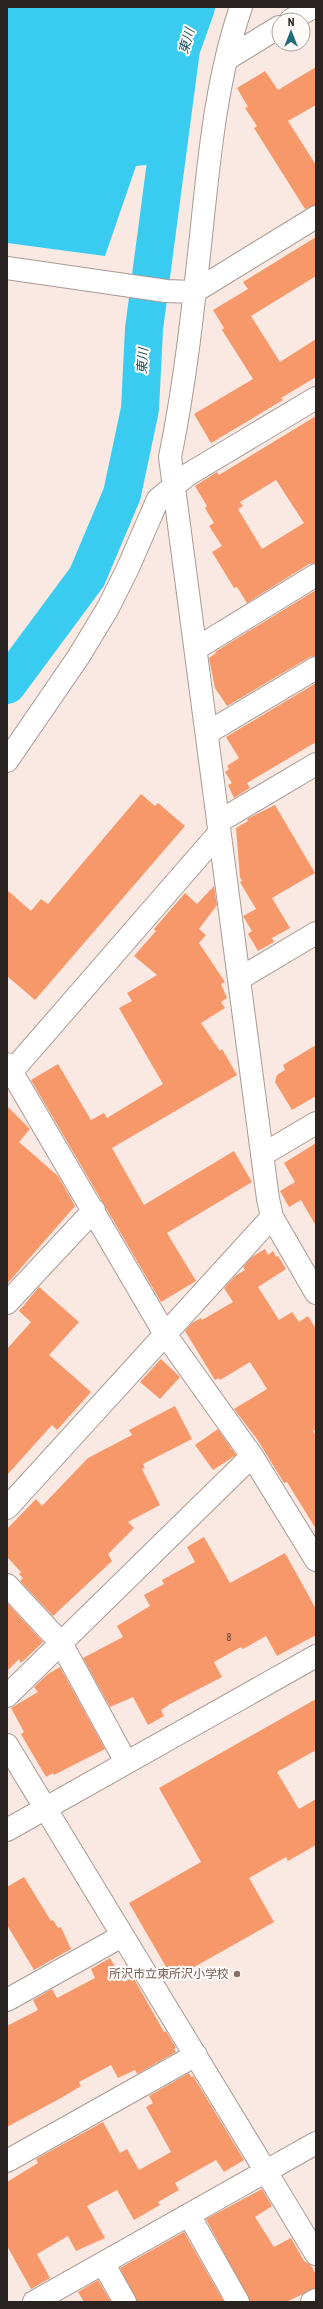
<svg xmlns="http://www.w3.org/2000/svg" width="323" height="2309" font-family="'Roboto Condensed','Noto Sans JP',sans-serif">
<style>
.water{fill:#3accf0}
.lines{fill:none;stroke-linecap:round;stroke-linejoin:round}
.river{stroke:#3accf0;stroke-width:38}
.building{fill:#f7986b;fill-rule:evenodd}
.minor-casing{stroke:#a99a94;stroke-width:24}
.minor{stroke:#fff;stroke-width:22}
.education-dot{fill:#8d6e63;stroke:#fdfaf8;stroke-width:1.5}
.labels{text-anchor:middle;stroke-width:4;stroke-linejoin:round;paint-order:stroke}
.number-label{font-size:10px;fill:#5c4034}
.education-label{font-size:12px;fill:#785e54;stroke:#fdfaf8;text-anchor:end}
.water-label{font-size:13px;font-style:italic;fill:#1a5463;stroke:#fdfaf8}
</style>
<rect width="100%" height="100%" fill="#f9e9e2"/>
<!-- water -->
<path class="water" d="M 7,7 L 186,7 L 167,67 L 155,164 L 136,166 L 105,256 L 7,243 Z"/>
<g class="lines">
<!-- river -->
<path class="river" d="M 7,685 L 87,577 L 122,494 L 140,409 L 144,329 L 181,49 L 196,7"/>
</g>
<!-- building -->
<path class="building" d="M 316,67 L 316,105 L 288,121 L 316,165 L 316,205 L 305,209 L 254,128 L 257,126 L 245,108 L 248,107 L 237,88 L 265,71 L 278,90 Z
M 316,237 L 316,276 L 251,316 L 280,362 L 316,339 L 316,377 L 281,398 L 283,400 L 211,443 L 194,414 L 253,379 L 222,330 L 224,328 L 213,310 L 248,289 L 243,282 Z
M 316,416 L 316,563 L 309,564 L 247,603 L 237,587 L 234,588 L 212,552 L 222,546 L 209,526 L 214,523 L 205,508 L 207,506 L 195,486 L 217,472 L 219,475 ZM 276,480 L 304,523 L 262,549 L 238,509 L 243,506 L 240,502 Z
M 316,590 L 316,656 L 310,657 L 227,706 L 215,688 L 209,658 L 216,653 L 215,652 Z
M 316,683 L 316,742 L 247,783 L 250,788 L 234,798 L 228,785 L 232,783 L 225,772 L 229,769 L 227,766 L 239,758 L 226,737 Z
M 141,794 L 155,806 L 158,803 L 185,826 L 35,1000 L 7,976 L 7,890 L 31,911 L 41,899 L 48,904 Z
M 275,805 L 315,873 L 272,898 L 290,928 L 272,938 L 274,942 L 258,951 L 248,934 L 252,931 L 243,916 L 256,909 L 240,882 L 242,881 L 240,877 L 236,828 L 248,821 L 247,819 Z
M 214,886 L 217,905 L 199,929 L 206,935 L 199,943 L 225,982 L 221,984 L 227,998 L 221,1002 L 225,1008 L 201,1023 L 220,1051 L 222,1049 L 237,1075 L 112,1148 L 144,1205 L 234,1151 L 252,1182 L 167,1233 L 196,1281 L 161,1302 L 31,1080 L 58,1064 L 91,1120 L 104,1113 L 107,1118 L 163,1084 L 119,1008 L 132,1001 L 127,993 L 157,975 L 134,956 L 156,931 L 154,929 L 185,893 L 197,904 Z
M 316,1045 L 316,1096 L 292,1110 L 275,1082 L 277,1075 L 285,1070 L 283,1065 Z
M 7,1106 L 30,1129 L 19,1142 L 58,1176 L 75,1206 L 7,1284 Z
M 316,1143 L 316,1226 L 301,1200 L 289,1207 L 280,1191 L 295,1182 L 284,1163 Z
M 265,1249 L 268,1255 L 273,1251 L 276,1257 L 278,1256 L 286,1269 L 258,1287 L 279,1320 L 292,1312 L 299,1322 L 308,1316 L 316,1329 L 316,1430 L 313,1431 L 316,1436 L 316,1529 L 287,1482 L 284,1483 L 257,1439 L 234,1409 L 267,1389 L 250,1362 L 220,1380 L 219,1378 L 215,1380 L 185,1331 L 192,1323 L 201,1318 L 202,1320 L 233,1302 L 224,1288 L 235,1276 L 245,1270 L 243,1267 L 252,1257 Z
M 39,1287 L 79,1322 L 49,1355 L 91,1392 L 57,1430 L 52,1425 L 7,1475 L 7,1349 L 31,1322 L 19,1311 Z
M 161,1359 L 180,1377 L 160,1399 L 140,1382 Z
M 175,1406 L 192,1439 L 143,1464 L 145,1468 L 142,1469 L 160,1505 L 128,1522 L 134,1528 L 108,1554 L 112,1561 L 53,1616 L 20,1581 L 23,1578 L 19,1574 L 21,1572 L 7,1557 L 7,1529 L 36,1499 L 42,1506 L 88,1458 L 132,1435 L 129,1430 Z
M 218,1429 L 236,1455 L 213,1470 L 195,1445 Z
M 204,1537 L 230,1583 L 285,1553 L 316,1609 L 316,1635 L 277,1656 L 266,1636 L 243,1649 L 241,1647 L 214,1662 L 222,1677 L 170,1704 L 161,1710 L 164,1716 L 148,1725 L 133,1697 L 110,1707 L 83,1658 L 123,1637 L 117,1626 L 150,1606 L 144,1595 L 164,1584 L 162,1580 L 195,1562 L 187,1547 Z
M 7,1603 L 43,1642 L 21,1663 L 19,1659 L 7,1671 Z
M 60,1667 L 105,1749 L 54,1775 L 53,1773 L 46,1777 L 21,1734 L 24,1732 L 11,1708 L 38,1692 L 34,1687 L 48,1674 Z
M 316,1699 L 316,1750 L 277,1772 L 299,1809 L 316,1799 L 316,1845 L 288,1861 L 286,1857 L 249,1878 L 274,1922 L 173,1979 L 129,1903 L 201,1862 L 159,1788 Z
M 24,1877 L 51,1921 L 53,1920 L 58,1928 L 61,1927 L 71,1949 L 34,1970 L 7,1925 L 7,1887 Z
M 110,1958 L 124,1982 L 133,1977 L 164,2032 L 166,2031 L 176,2048 L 174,2049 L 176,2052 L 137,2074 L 135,2070 L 118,2078 L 111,2065 L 79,2082 L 81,2086 L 61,2098 L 7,2127 L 7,2026 L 38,2010 L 33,2000 L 52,1989 L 57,1998 L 95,1978 L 91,1969 Z
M 189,2073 L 191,2077 L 193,2076 L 244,2160 L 224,2172 L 216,2160 L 175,2183 L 179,2190 L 158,2202 L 160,2205 L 134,2220 L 117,2190 L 87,2206 L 105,2238 L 76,2251 L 68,2236 L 37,2254 L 50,2278 L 31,2289 L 7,2246 L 7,2182 L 38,2163 L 36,2159 L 103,2122 L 120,2153 L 127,2149 L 139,2170 L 171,2152 L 146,2107 L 153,2103 L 149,2096 Z
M 262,2189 L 272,2206 L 255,2217 L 274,2247 L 291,2238 L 304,2261 L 311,2265 L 316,2275 L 316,2288 L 286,2302 L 250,2302 L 206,2219 Z
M 184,2232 L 224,2302 L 137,2302 L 120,2268 Z
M 98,2280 L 111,2302 L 84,2302 L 78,2292 Z"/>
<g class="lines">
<defs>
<path id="minor" d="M 241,7 C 216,80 209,159 201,236 C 193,310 185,384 170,457 L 268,1199 L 272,1217 L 316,1293
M 291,20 L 313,7
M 227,59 L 279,27
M 7,268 L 166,291 L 194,292 L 316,217
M 197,648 L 316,575
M 207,733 L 316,668
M 7,761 L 79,656 L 108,608 L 128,568 L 158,499 L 189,474 L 316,398
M 218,822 L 316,764
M 239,979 L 316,933
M 7,1064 L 165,1334 L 252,1456 L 316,1560
M 7,1077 L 219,833
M 262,1155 L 316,1123
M 7,1303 L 94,1210
M 7,1508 L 272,1217
M 7,1585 L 61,1643 L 126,1762
M 7,1696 L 252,1456
M 7,1745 L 316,2254
M 7,1830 L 316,1656
M 7,2000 L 122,1936
M 7,2161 L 196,2055
M 189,2215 L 238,2302
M 103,2263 L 125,2302
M 34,2302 L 316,2143
M 312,2302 L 316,2300"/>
</defs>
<!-- minor casing -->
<use href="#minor" class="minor-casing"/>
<!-- minor -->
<use href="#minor" class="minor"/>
</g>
<!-- markers -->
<circle class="education-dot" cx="237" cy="1974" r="4"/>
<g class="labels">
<!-- number labels -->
<g class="number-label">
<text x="229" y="1641">8</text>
</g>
<!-- education labels -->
<g class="education-label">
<text x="229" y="1978">所沢市立東所沢小学校</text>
</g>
<!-- water labels -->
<g class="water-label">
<text transform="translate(186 41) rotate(-74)" y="5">東川</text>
<text transform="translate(142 361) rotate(-87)" y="5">東川</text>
</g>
</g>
<!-- border -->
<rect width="323" height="2309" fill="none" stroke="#292321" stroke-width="16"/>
<!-- north arrow -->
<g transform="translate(291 32)"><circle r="19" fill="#fdfaf8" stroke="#a8a4a2"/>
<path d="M0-3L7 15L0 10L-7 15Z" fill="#236d77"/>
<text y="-6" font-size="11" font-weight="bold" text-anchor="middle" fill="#292321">N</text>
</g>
</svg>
